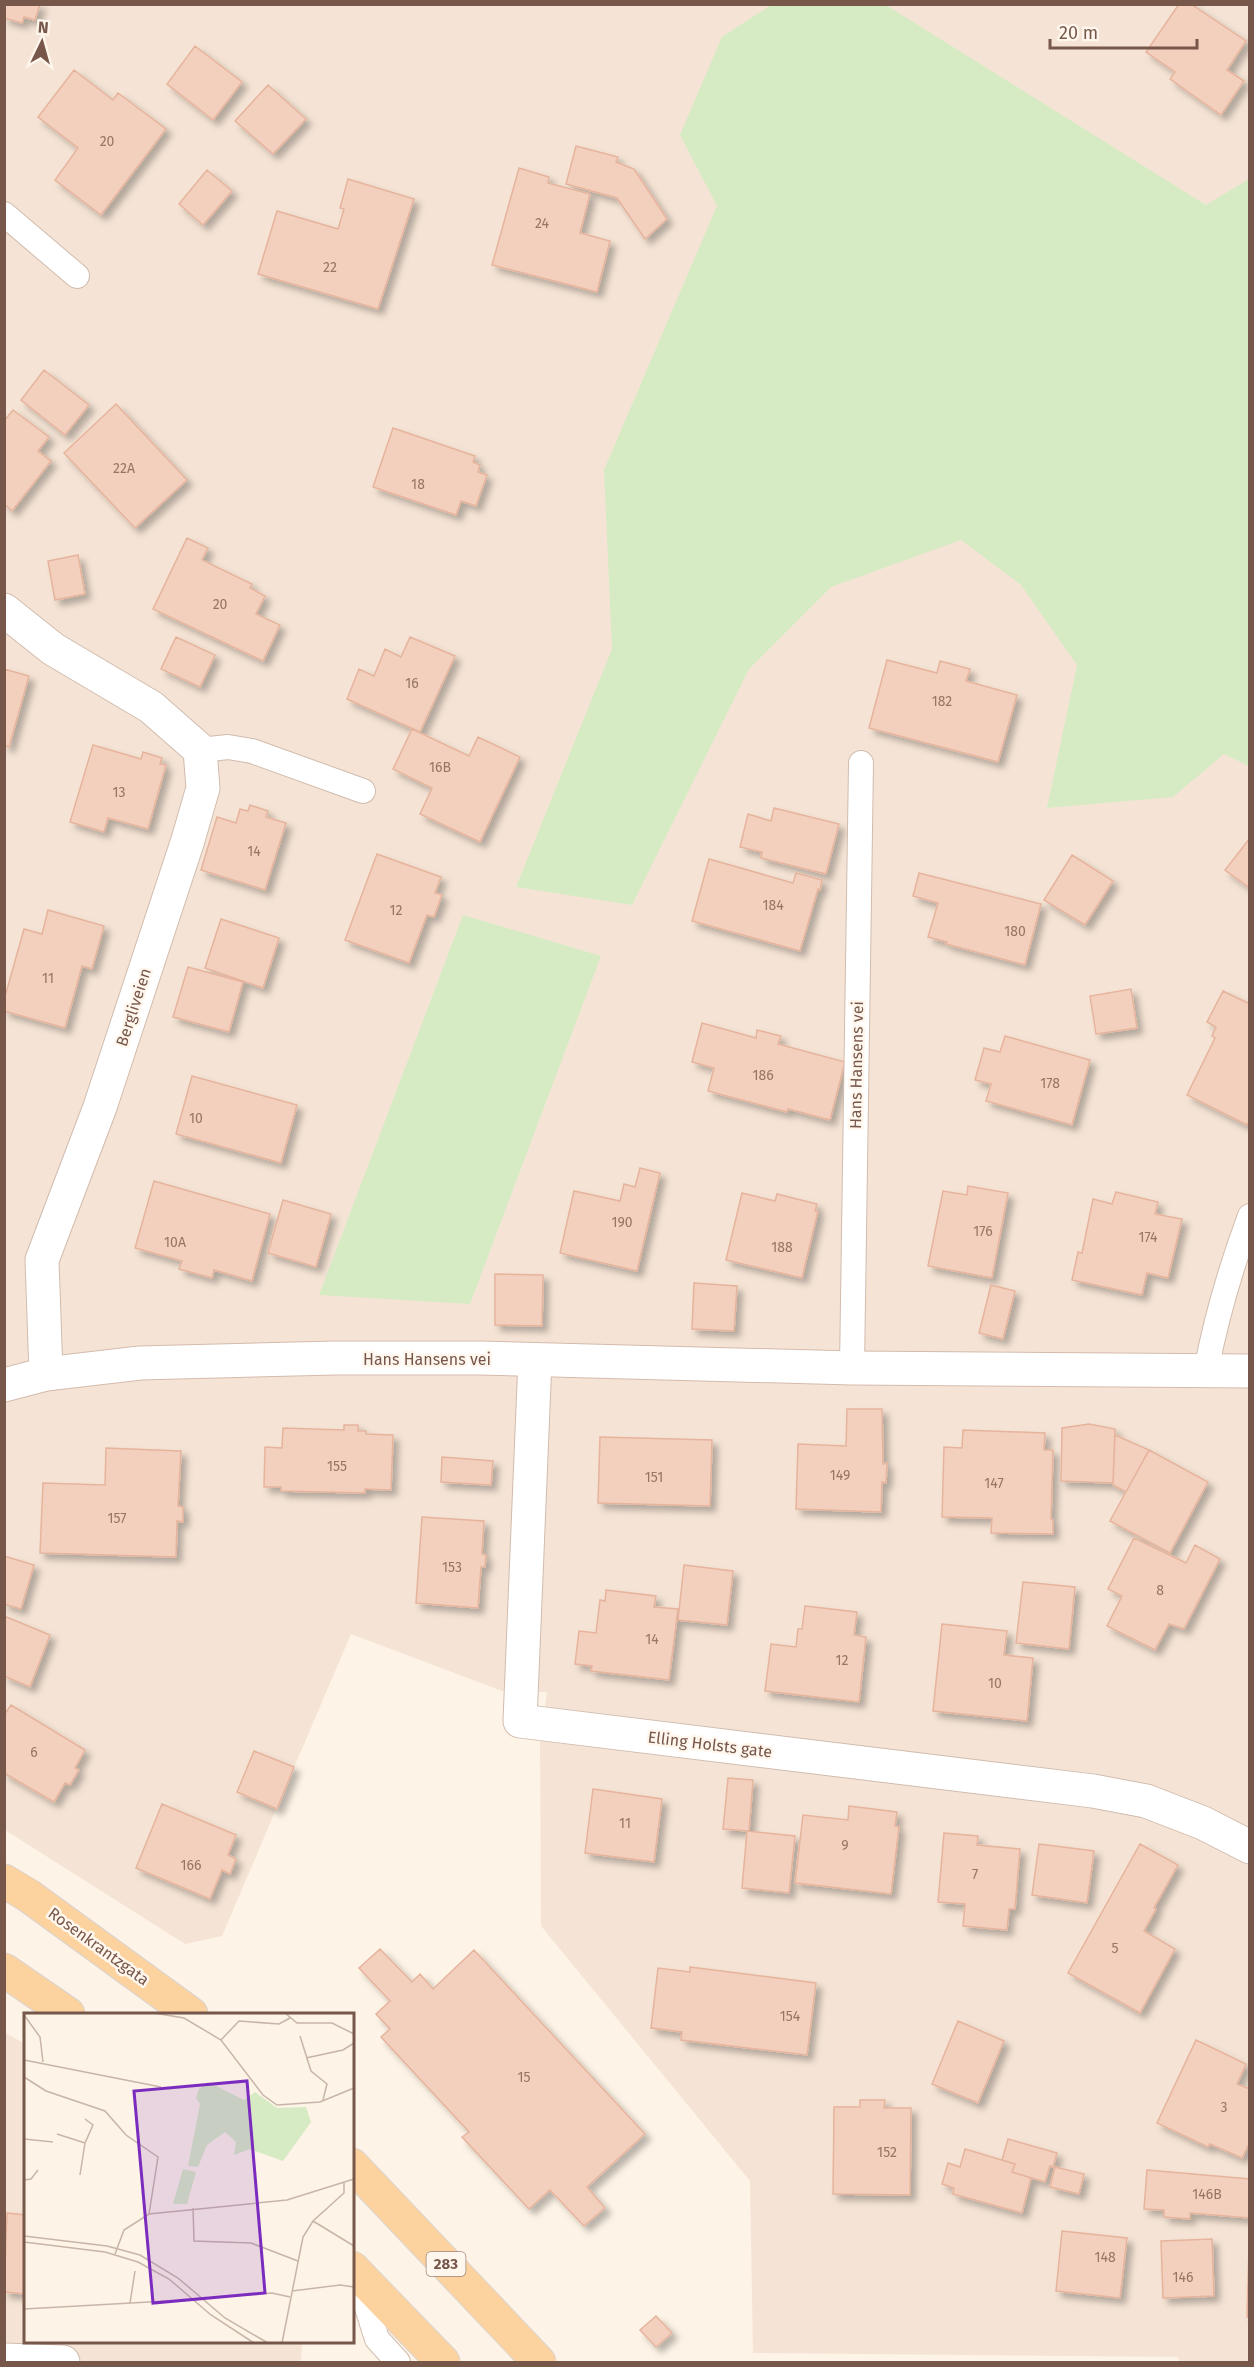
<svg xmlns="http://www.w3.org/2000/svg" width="1254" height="2367" font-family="'Fira Sans',sans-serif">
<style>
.residential{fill:#f5e4d5}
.green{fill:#d6ebc4}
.building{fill:#f3cfbd;stroke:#e6b49d;stroke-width:1.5;filter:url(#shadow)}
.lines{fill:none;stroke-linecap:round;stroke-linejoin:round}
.lane-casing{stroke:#d1bcae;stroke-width:26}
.street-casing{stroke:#d1bcae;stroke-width:35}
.secondary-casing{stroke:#d4bbac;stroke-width:35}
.primary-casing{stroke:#dcd3d0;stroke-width:35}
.lane{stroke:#fff;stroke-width:24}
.street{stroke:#fff;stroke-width:33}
.secondary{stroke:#fff;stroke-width:33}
.primary{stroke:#fcd39e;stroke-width:33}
.labels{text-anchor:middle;stroke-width:5;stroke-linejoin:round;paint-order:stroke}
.number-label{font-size:14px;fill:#967567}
.shield{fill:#fff7ed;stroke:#a0877b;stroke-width:1.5}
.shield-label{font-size:15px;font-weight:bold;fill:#77574a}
.street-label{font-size:16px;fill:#77574a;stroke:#fff7ed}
.inset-road{fill:none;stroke:#c7b5a8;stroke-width:1.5}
.view{fill:#7b2cbf;fill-opacity:0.15;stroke:#7b2cbf;stroke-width:3}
.inset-edge{fill:none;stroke:#77574a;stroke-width:3}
</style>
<defs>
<filter id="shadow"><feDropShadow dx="5.5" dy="5.5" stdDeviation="3" flood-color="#0004"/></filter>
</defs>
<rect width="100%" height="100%" fill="#fdf3e6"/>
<!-- residential -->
<path class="residential" d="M 4,5 L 1249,5 L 1249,2362 L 1179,2362 L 1178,2357 L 753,2353 L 750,2181 L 541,1926 L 540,1741 L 547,1692 L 502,1691 L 351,1634 L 222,1936 L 185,1944 L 5,1830 Z
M 4,2032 L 25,2044 L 26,2342 L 302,2342 L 301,2362 L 5,2362 Z"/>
<!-- green -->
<path class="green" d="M 771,5 L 886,5 L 1206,205 L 1249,179 L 1249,766 L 1224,754 L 1173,797 L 1047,808 L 1077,665 L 1021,585 L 961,540 L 831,587 L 749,669 L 632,905 L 516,887 L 612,649 L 604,470 L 717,206 L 680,135 L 722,37 Z
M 463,915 L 601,956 L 470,1304 L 319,1295 Z"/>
<!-- building -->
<path class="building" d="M 4,4 L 40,4 L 35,20 L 24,17 L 22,23 L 4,18 Z
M 1179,4 L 1191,4 L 1246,41 L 1227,70 L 1244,81 L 1221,115 L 1170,79 L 1175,72 L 1146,52 Z
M 195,46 L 242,82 L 213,120 L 167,84 Z
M 74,70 L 113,100 L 118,93 L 166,129 L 101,215 L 55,180 L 78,148 L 38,117 Z
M 268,85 L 306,119 L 273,154 L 235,121 Z
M 576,146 L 618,157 L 616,162 L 634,169 L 667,219 L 645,239 L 617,198 L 566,184 Z
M 519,168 L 549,177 L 548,183 L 590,194 L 580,233 L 610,241 L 597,292 L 492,265 Z
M 207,170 L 232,191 L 203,225 L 179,204 Z
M 348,179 L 414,199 L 378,309 L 258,274 L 277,211 L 338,229 L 344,209 L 340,208 Z
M 44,370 L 89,405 L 65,435 L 21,400 Z
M 116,404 L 187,480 L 135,528 L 64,453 Z
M 13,410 L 49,437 L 38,451 L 51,461 L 12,511 L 4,504 L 4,421 Z
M 393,428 L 475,456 L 473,462 L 480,465 L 478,472 L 487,475 L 476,506 L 461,501 L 456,515 L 373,487 Z
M 187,538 L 208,548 L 202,560 L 252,584 L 250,588 L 265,596 L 256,614 L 280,625 L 263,661 L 153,609 Z
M 78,555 L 85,594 L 55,600 L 48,561 Z
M 176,637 L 215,655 L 200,687 L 161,669 Z
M 410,637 L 455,656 L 420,732 L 347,699 L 359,669 L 374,676 L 385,649 L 401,657 Z
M 887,660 L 937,673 L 940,661 L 970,669 L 966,681 L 1017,695 L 998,762 L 869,728 Z
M 4,669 L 29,676 L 9,747 L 4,745 Z
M 412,729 L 469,756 L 478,737 L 520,757 L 480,842 L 420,814 L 432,788 L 393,769 Z
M 93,745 L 141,759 L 143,752 L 162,758 L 160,764 L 166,765 L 148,829 L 108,818 L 104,832 L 70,822 Z
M 250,805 L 268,811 L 266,817 L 286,823 L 265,890 L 201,870 L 217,817 L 236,823 L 240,809 L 248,811 Z
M 774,808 L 839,824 L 826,874 L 761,858 L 762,852 L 740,847 L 748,814 L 771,821 Z
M 1250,838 L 1250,888 L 1225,870 Z
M 377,854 L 441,877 L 435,893 L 442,895 L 434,917 L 427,915 L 409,963 L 345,940 Z
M 1072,855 L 1113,881 L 1085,925 L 1044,900 Z
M 709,859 L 793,883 L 796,873 L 822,880 L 820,890 L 818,889 L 800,951 L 692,921 Z
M 919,873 L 1041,904 L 1025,965 L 946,944 L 947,942 L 928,937 L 938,903 L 913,896 Z
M 48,910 L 104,926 L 92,969 L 82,966 L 65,1028 L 4,1011 L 4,1000 L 24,929 L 42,934 Z
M 221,919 L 279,938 L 263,988 L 205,968 Z
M 188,967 L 243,982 L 229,1032 L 173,1017 Z
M 1131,989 L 1137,1028 L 1096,1034 L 1090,996 Z
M 1223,991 L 1250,1004 L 1250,1120 L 1247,1125 L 1187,1095 L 1215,1038 L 1212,1036 L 1216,1027 L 1207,1022 Z
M 702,1023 L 756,1038 L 757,1030 L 781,1036 L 778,1044 L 845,1062 L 830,1120 L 788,1109 L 787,1112 L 708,1091 L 714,1068 L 692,1062 Z
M 1005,1036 L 1090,1060 L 1072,1125 L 986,1101 L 991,1084 L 975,1080 L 984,1048 L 1000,1052 Z
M 192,1076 L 297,1105 L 281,1163 L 176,1134 Z
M 640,1168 L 660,1173 L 637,1271 L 560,1253 L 574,1191 L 620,1201 L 624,1184 L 635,1187 Z
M 154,1181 L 270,1214 L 252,1281 L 214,1270 L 212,1278 L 179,1269 L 182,1261 L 135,1248 Z
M 968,1186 L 1008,1193 L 992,1278 L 928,1266 L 943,1191 L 967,1195 Z
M 1116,1192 L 1158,1202 L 1155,1214 L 1182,1219 L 1168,1278 L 1147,1273 L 1142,1295 L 1072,1280 L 1078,1252 L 1082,1253 L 1093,1199 L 1112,1204 Z
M 742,1193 L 775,1201 L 777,1194 L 817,1204 L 815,1211 L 818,1211 L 802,1278 L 726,1260 Z
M 283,1200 L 331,1214 L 316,1267 L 268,1253 Z
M 495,1274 L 543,1275 L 542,1326 L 495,1325 Z
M 694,1283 L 737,1286 L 734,1331 L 692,1329 Z
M 991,1285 L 1015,1291 L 1003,1339 L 979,1333 Z
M 847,1409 L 882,1409 L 883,1464 L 887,1463 L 886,1483 L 882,1482 L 881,1512 L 796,1509 L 798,1444 L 846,1446 Z
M 1089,1424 L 1115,1429 L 1113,1483 L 1061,1481 L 1062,1428 Z
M 344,1425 L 358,1425 L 358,1431 L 366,1431 L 366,1434 L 393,1435 L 391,1490 L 365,1489 L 365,1493 L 281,1491 L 281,1487 L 264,1487 L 265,1447 L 282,1448 L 283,1428 L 344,1430 Z
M 963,1430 L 1045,1433 L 1044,1450 L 1053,1450 L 1051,1519 L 1053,1520 L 1053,1534 L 991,1533 L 992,1518 L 942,1517 L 944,1447 L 962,1448 Z
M 1115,1435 L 1149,1450 L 1126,1492 L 1113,1485 Z
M 600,1437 L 712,1440 L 710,1506 L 598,1503 Z
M 106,1448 L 181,1451 L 178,1506 L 183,1507 L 183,1522 L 177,1521 L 176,1557 L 40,1553 L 43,1483 L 105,1485 Z
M 1149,1450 L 1208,1482 L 1170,1553 L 1110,1521 Z
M 442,1457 L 493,1461 L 491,1485 L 441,1482 Z
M 422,1517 L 484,1521 L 482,1554 L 486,1555 L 485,1567 L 481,1567 L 478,1608 L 416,1603 Z
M 1134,1538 L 1186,1563 L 1195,1545 L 1220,1559 L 1184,1629 L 1169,1624 L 1155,1650 L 1107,1626 L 1122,1596 L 1108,1589 Z
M 4,1556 L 34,1565 L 21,1609 L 4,1604 Z
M 684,1565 L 733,1571 L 727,1625 L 678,1620 Z
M 1023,1582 L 1075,1587 L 1069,1649 L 1016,1643 Z
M 606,1590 L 656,1596 L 654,1607 L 678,1609 L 669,1680 L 591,1671 L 592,1666 L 575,1664 L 579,1631 L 596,1633 L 600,1600 L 605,1601 Z
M 805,1606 L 857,1612 L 854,1635 L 866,1637 L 859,1702 L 765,1691 L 771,1644 L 796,1647 L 798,1629 L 802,1629 Z
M 4,1616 L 50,1635 L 30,1687 L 4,1676 Z
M 942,1624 L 1007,1631 L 1004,1655 L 1033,1658 L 1027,1721 L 933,1711 Z
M 11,1705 L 85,1750 L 75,1768 L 79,1770 L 70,1785 L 65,1783 L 54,1802 L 4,1773 L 4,1715 Z
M 254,1751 L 294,1767 L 277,1809 L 237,1792 Z
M 728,1778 L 753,1780 L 749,1831 L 723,1829 Z
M 593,1789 L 662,1799 L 654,1862 L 585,1853 Z
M 162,1804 L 236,1835 L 228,1855 L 236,1859 L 230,1874 L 222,1870 L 210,1899 L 136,1868 Z
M 849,1806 L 897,1812 L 895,1826 L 899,1827 L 891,1894 L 795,1883 L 803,1815 L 848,1820 Z
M 747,1831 L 795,1836 L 789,1893 L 742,1888 Z
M 944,1833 L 978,1836 L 977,1845 L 1020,1849 L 1015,1909 L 1009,1909 L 1007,1930 L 963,1926 L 965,1904 L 938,1902 Z
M 1039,1844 L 1094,1851 L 1087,1903 L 1032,1895 Z
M 1140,1844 L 1178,1865 L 1154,1908 L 1156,1909 L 1144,1931 L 1175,1949 L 1140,2013 L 1068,1973 Z
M 380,1949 L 412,1982 L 420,1974 L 433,1989 L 474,1950 L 645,2134 L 587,2187 L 605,2208 L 584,2226 L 550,2190 L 529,2209 L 462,2137 L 469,2132 L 381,2037 L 390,2029 L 376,2014 L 390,2001 L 359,1968 Z
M 690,1967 L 816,1983 L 807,2055 L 681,2040 L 682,2032 L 651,2028 L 658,1968 L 690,1972 Z
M 958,2021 L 1004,2041 L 978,2103 L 932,2084 Z
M 1196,2040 L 1246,2064 L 1237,2084 L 1250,2089 L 1250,2142 L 1242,2158 L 1210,2144 L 1208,2147 L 1157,2123 Z
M 860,2100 L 885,2100 L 884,2108 L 911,2108 L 910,2195 L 833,2194 L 834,2107 L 860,2107 Z
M 1008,2139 L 1057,2153 L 1053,2167 L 1050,2166 L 1045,2182 L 1012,2172 L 1015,2164 L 1002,2160 Z
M 965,2149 L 1015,2164 L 1012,2172 L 1031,2178 L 1022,2213 L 953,2194 L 954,2188 L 942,2184 L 948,2163 L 960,2167 Z
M 1055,2167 L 1084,2174 L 1079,2194 L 1050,2187 Z
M 1147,2170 L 1250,2179 L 1250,2218 L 1190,2213 L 1190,2219 L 1164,2217 L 1164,2210 L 1144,2209 Z
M 7,2213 L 26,2215 L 26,2294 L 4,2292 Z
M 1062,2231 L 1127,2238 L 1120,2298 L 1056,2291 Z
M 1212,2239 L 1214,2296 L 1163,2298 L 1161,2241 Z
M 1249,2249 L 1250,2249 L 1250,2317 L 1247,2317 Z
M 656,2316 L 672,2333 L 656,2347 L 640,2330 Z"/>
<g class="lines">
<defs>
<path id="lane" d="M 4,214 L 77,276
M 200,750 L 228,747 L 252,751 L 363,791
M 852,1368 L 861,763
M 1206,1371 C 1216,1318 1231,1267 1250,1216
M 357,2276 L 377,2339 L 398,2362"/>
<path id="street" d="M 4,610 L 53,649 L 151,707 L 200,750 L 203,788 L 188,840 L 100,1107 L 42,1260 L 46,1374
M 535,1360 L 520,1721 L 1093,1791 L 1146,1801 L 1203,1823 L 1250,1847
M 4,2360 L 63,2362"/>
<path id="secondary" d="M 4,1385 L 46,1374 L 140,1363 L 335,1358 L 480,1358 L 852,1368 L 1250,1371"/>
<path id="primary" d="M 4,1881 L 29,1896 L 191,2014
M 4,1970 L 68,2014
M 352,2165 L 539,2362
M 352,2268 L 443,2362"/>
</defs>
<!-- lane casing -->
<use href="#lane" class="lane-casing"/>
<!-- street casing -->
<use href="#street" class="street-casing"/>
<!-- secondary casing -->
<use href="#secondary" class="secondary-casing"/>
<!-- primary casing -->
<use href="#primary" class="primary-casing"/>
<!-- lane -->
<use href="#lane" class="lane"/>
<!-- street -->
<use href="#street" class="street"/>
<!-- secondary -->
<use href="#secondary" class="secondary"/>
<!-- primary -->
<use href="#primary" class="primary"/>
</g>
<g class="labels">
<!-- number labels -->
<g class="number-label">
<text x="107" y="146">20</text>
<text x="542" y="228">24</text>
<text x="330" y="272">22</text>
<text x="124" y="473">22A</text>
<text x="418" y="489">18</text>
<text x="220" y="609">20</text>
<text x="412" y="688">16</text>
<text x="942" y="706">182</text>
<text x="440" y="772">16B</text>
<text x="119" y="797">13</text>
<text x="254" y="856">14</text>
<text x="773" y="910">184</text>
<text x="396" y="915">12</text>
<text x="1015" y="936">180</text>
<text x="48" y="983">11</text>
<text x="763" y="1080">186</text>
<text x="1050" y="1088">178</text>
<text x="196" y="1123">10</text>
<text x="622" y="1227">190</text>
<text x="983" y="1236">176</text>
<text x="1148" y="1242">174</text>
<text x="175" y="1247">10A</text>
<text x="782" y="1252">188</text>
<text x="337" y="1471">155</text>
<text x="840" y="1480">149</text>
<text x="654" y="1482">151</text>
<text x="994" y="1488">147</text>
<text x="117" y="1523">157</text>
<text x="452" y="1572">153</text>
<text x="1160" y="1595">8</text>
<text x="652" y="1644">14</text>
<text x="842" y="1665">12</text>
<text x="995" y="1688">10</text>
<text x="34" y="1757">6</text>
<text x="625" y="1828">11</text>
<text x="845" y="1850">9</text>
<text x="191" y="1870">166</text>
<text x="975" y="1879">7</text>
<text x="1115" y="1953">5</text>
<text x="790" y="2021">154</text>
<text x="524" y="2082">15</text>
<text x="1224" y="2112">3</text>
<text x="887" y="2157">152</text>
<text x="1207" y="2199">146B</text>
<text x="1105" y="2262">148</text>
<text x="1183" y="2282">146</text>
</g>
<!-- shield labels -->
<rect class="shield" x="426.5" y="2252" width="39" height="24" rx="4.5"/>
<g class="shield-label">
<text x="446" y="2269">283</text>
</g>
<!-- street labels -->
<g class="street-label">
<text transform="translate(133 1007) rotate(-72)" y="6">Bergliveien</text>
<text transform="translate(856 1065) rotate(-89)" y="6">Hans Hansens vei</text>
<text x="427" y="1365">Hans Hansens vei</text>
<text transform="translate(710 1744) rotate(7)" y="6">Elling Holsts gate</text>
<text transform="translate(99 1946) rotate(36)" y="6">Rosenkrantzgata</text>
</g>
</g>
<!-- overview -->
<g transform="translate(24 2013)">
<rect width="330" height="330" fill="#fdf3e6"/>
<path d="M 184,69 L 220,87 L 231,79 L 253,95 L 282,94 L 287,109 L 259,148 L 226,136 L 210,142 L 212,129 L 201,119 L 183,132 L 174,154 L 164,153 L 176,91 L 172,85 L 175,76 ZM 159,156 L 172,159 L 163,191 L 149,191 Z" fill="#d6ebc4"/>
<path class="inset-road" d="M 130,0 L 160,5 L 197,27 L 239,82 L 253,92 L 296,89 L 330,75M 261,0 L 273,10 L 308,10 L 330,21M 0,2 L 16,24 L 19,49M 276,23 L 287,58 L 303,71 L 299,87M 197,27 L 215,8 L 255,11 L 266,5M 282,45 L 319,37 L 330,30M 0,47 L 137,74M 0,64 L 22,78 L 81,98 L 102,122 L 134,144 L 125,201M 33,121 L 61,130M 0,126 L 29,129M 56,162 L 61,130 L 69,112 L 61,106M 0,167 L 7,166 L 14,157M 169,195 L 170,228 L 227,230 L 274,248M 289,208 L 330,233M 0,223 L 83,233 L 116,242 L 154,265 L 201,305 L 244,330M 0,229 L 81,239 L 114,249 L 145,266 L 187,302 L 230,330M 91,241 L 100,217 L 125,201 L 263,187 L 330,166M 268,278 L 316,272 L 330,274M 195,284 L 248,280 L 266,284M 106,290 L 111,258M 0,296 L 143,288M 258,330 L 279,224 L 289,208 L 320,180 L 320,170"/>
<path class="view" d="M 223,68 L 241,280 L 129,290 L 110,78 Z"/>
<rect width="330" height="330" class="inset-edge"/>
</g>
<!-- border -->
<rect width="1254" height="2367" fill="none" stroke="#77574a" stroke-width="12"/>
<!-- north arrow -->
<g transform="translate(42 42) rotate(5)" stroke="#fff7ed" stroke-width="4.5" paint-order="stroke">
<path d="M0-4.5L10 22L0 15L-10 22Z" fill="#77574a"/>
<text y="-9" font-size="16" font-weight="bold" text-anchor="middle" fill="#77574a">N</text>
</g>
<!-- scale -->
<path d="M1050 39v9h147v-9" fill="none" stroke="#77574a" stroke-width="3"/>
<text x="1059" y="39" font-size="18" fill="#77574a" stroke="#fff7ed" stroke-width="4.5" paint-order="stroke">20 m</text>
</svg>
